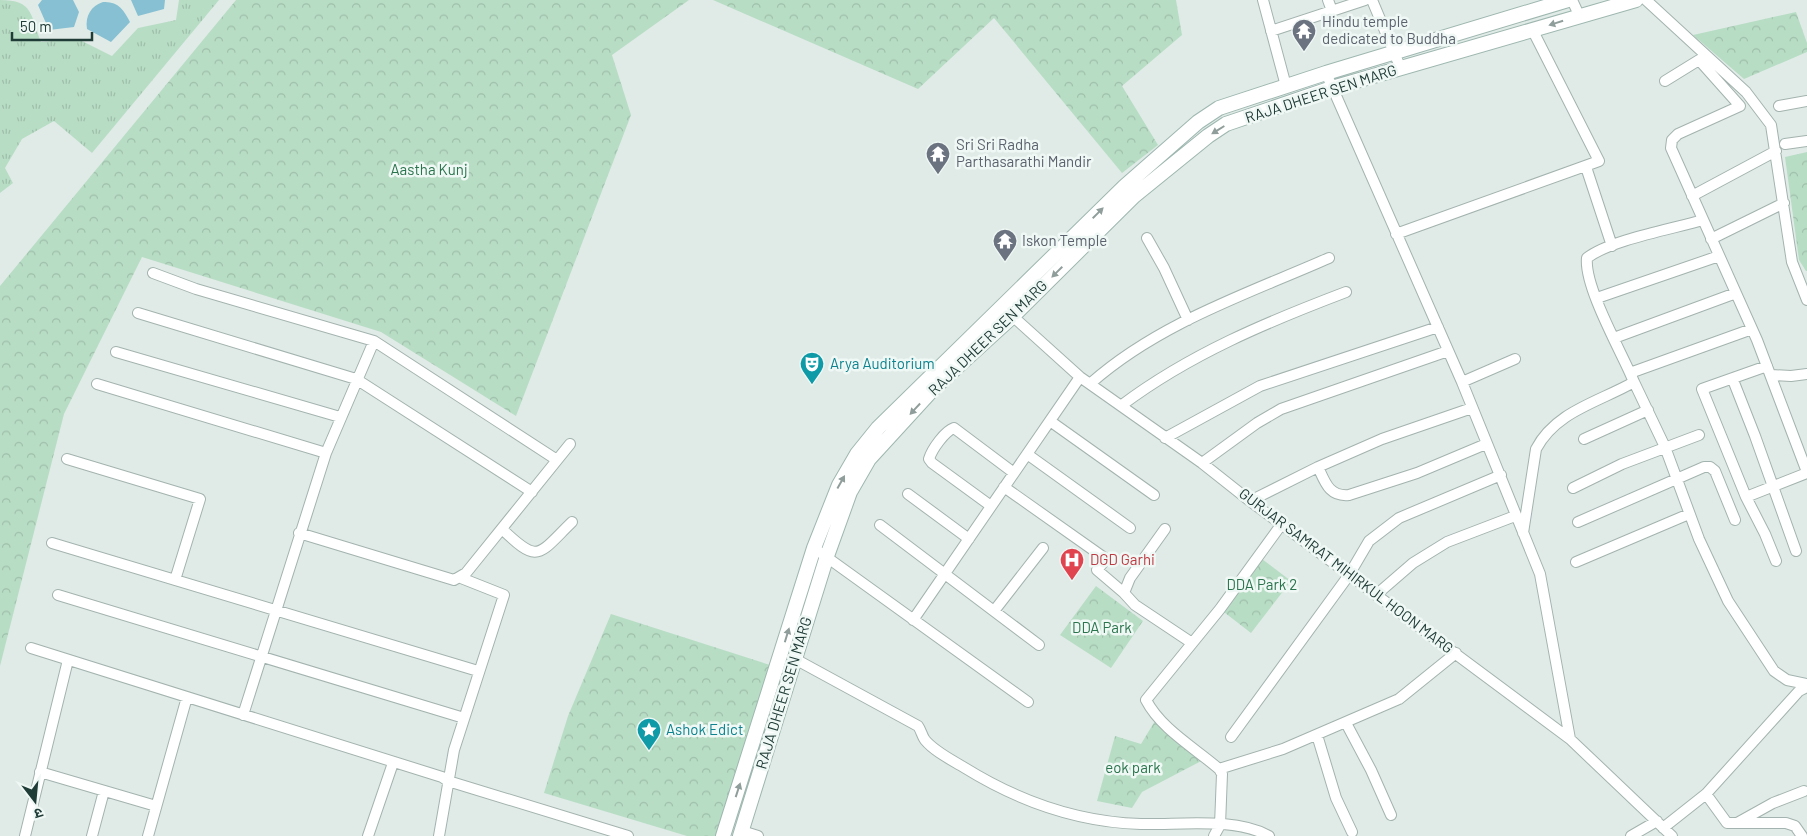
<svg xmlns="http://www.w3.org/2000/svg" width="1807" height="836" font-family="Barlow,'Noto Sans Devanagari',sans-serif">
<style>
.grass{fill:url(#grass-tufts)}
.park{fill:url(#park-crowns)}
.water{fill:#86c0d2}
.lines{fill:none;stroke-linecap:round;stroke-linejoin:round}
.street-casing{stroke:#a3b3af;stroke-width:12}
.secondary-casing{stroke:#9eb7b0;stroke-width:16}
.street{stroke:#fff;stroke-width:10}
.secondary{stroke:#fff;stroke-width:14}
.oneway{fill:#909e9b}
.labels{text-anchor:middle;stroke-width:5;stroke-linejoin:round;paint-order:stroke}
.worship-label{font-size:15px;fill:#5b616d;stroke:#f0f8f5;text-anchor:start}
.street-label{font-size:15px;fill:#203c37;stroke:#f0f8f5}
.park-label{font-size:15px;fill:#2a744d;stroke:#f0f8f5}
.culture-label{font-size:15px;fill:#0d838f;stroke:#f0f8f5;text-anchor:start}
.health-label{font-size:15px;fill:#be3a42;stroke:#f0f8f5;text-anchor:start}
</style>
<defs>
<pattern id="grass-tufts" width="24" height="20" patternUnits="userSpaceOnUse" patternTransform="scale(1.25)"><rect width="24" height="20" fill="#b8ddc5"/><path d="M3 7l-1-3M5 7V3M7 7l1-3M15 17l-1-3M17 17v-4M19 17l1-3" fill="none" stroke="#9ebfaa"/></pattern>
<pattern id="park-crowns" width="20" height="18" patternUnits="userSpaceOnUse" patternTransform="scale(1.25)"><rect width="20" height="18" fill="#b8ddc5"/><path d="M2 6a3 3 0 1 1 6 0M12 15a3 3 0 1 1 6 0" fill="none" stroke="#9ebfaa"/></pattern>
</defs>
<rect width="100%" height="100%" fill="#e0ebe7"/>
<!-- grass -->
<path class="grass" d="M 0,0 C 34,0 30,15 41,42 L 78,39 L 112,56 L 138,28 L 176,20 L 179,0 L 219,0 L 92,153 L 54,121 L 22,139 L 5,168 L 13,183 L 0,193 Z"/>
<!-- park -->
<path class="park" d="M 236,0 L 689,0 L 612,55 L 631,115 L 516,416 L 381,332 L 142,257 L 64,414 L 0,666 L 0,286 Z
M 713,0 L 1176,0 L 1182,35 L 1122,86 L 1158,145 L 1122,173 L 994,18 L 918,89 Z
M 1796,12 L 1807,43 L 1807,52 L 1744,79 L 1693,35 Z
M 1807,152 L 1807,271 L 1806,271 L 1799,260 L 1785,157 Z
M 1258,556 L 1291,581 L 1251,633 L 1220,609 Z
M 1096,586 L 1143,621 L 1111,668 L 1060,635 Z
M 611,614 L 773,666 L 719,836 L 687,836 L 544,793 L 568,716 Z
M 1158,716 L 1207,758 L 1142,792 L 1132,808 L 1097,801 L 1115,736 L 1141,744 Z"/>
<!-- water -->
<path class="water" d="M 42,0 L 73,0 L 79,12 L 74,27 L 49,30 L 38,5 Z
M 131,0 L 165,0 L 164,9 L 138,16 Z
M 103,2 C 118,1 124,10 130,22 L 111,42 L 87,29 C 85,16 91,6 103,2 Z"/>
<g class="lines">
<defs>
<path id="street" d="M 1263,0 L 1286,86
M 1328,0 L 1332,11
M 1372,0 L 1401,69
M 1572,0 L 1579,15
M 1646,0 L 1746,92 L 1771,125 L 1792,262 L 1807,300
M 1271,31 L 1365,0
M 1326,73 L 1462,382 L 1540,574 L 1570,739
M 1665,81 L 1699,60 L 1740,106 L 1678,134 L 1672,140 L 1671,148 L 1757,340 L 1807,472
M 1779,106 L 1807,101
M 1785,144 L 1807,141
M 1586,167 L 1612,246
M 1692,196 L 1776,151
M 1396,234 L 1599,161 L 1533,31
M 1147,238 L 1164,268 L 1188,320
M 1711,239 L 1784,203
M 153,273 L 196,289 L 374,341 L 557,460
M 1597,298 L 1719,256
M 1008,312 L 1080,377 L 1202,463 L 1250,501 L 1570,739 L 1672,836
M 138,313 L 356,379 L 532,492
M 1614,338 L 1736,293
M 116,352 L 340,417
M 1767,366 L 1702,389 L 1746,497 L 1765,534 L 1776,561
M 1630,373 C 1618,346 1584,285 1587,258 C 1610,240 1672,229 1703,220
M 1771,375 L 1791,376 L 1807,374
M 1733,380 L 1755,436 L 1796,551
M 1462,382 L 1515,359
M 1634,382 L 1665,447 L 1699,539 L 1728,601 L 1774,671 L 1787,680 L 1807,684
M 1091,383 C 1159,323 1247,294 1329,258
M 97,384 L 326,453
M 1122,405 C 1190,354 1267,322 1346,292
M 1050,421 L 1154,495
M 1165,438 L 1260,386 L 1438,327
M 1584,439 L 1648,410
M 1027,454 L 1130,528
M 67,459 L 200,499 L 175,580
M 1202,463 L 1257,423 L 1281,409 L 1448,351
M 1318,467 C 1325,482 1329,497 1349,495 L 1417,473 L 1486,444
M 1004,487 L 1106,559 L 1097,570 L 1124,593
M 1573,488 L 1622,464 L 1699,435
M 908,494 L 969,539
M 1746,497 L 1807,473
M 1250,501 L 1318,467 L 1382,439 L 1472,408
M 991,506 L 932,463 L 929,459 C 932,449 945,431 954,428 L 1014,473
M 1578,522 L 1704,467 L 1710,467 L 1715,471 L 1735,520
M 880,525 L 1039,645
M 502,529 C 539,565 538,555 572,522
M 1165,529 L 1130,578 L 1124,593 L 1135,605 L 1192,643
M 299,533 L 454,580 L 466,573 L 570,444
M 1523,533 L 1536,449 C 1556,411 1599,402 1634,382 L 1630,373 L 1752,329
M 52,543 L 478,671
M 814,548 L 1028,702
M 1576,562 L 1689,514
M 58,595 L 464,718
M 1376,595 L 1413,563 L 1447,542 L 1515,516
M 994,611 L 1043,548
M 913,620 L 1080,377
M 31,648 L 442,777 L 448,781 L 628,836
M 795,659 L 918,726 C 921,730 922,736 925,740 C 935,752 952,760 965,768 C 1020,802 1077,822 1141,824 C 1179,825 1235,817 1269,836
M 243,715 L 326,453 L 374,341
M 1346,723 L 1371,770 L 1391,815
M 1317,735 L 1336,798 L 1352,832
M 1231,737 L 1349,575 L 1369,541 L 1399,518 L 1501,475
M 1219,769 L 1283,749 L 1399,699 L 1456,653
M 40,772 L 156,806
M 1706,794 L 1727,823 L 1786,823 L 1795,826 L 1802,836
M 1737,823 L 1773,803 L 1804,791
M 1663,828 L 1706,794 L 1799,691 L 1807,687
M 742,831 L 758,836
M 25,836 L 68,660
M 92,836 L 104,791
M 148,836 L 187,697
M 368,836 L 393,763
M 439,836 L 454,750 L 504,595 L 461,578
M 1214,836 L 1220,825 L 1222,774 L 1219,769 C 1195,748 1161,729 1146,700 L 1220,609 L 1281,525
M 1631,836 L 1657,821"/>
<path id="secondary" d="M 723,836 L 814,548 L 839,485 L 857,454 L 878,428 L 1125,186 L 1198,122 L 1219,108 L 1326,73 L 1568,0
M 740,836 L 827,556 L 850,492 L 869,459 L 934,388 L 1013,316 L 1134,196 L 1208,136 L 1226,124 L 1332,88 L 1636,0"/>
</defs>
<!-- street casing -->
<use href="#street" class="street-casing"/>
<!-- secondary casing -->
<use href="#secondary" class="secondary-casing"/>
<!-- street -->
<use href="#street" class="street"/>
<!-- secondary -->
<use href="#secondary" class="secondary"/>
</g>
<!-- one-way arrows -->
<defs><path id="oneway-solid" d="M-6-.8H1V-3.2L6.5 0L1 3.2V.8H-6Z" transform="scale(1.25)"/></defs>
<g class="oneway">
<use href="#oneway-solid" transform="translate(1556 23) rotate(162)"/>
<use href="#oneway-solid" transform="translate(1218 130) rotate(148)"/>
<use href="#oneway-solid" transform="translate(1098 213) rotate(-45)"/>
<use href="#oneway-solid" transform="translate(1057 272) rotate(135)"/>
<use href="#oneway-solid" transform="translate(915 409) rotate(133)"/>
<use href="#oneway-solid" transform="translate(841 482) rotate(-61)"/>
<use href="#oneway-solid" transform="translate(787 635) rotate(-73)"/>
<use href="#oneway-solid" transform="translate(738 790) rotate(-72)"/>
</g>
<!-- icons -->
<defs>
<symbol id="temple-pin" viewBox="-11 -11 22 30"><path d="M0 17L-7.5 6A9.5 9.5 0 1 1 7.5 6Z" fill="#6b7280" stroke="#f0f8f5"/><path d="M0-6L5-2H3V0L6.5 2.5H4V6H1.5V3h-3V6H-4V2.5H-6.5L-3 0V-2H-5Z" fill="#fff"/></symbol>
<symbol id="theatre-pin" viewBox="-11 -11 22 30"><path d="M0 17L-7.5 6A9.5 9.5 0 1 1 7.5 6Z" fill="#0f9aa8" stroke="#f0f8f5"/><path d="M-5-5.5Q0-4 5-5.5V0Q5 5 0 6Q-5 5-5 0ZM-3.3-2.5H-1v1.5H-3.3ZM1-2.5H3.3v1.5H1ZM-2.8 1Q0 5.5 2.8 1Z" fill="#fff"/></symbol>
<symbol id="hospital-pin" viewBox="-11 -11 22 30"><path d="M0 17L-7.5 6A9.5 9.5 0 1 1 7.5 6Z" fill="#e0444e" stroke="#f0f8f5"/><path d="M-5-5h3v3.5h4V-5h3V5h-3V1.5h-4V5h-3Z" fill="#fff"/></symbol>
<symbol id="sight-pin" viewBox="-11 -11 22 30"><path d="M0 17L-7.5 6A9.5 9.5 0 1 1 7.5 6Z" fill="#0f9aa8" stroke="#f0f8f5"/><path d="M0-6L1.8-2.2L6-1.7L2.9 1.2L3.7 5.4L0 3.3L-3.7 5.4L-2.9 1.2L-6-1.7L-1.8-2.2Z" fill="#fff"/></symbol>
</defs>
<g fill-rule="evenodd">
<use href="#temple-pin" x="1290" y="17" width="28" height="38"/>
<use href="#temple-pin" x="924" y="140" width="28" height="38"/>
<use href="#temple-pin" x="991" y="227" width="28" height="38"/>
<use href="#theatre-pin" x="798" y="350" width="28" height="38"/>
<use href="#hospital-pin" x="1058" y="546" width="28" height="38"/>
<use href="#sight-pin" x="635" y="716" width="28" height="38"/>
</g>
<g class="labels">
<!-- worship labels -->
<g class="worship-label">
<text x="1322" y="27">Hindu temple<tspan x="1322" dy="17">dedicated to Buddha</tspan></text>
<text x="956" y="150">Sri Sri Radha<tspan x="956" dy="17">Parthasarathi Mandir</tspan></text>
<text x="1022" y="246">Iskon Temple</text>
</g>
<!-- street labels -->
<g class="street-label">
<text transform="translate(1321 94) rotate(-18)" y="5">RAJA DHEER SEN MARG</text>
<text transform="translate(988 338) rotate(-44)" y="5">RAJA DHEER SEN MARG</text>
<text transform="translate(1346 571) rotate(37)" y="5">GURJAR SAMRAT MIHIRKUL HOON MARG</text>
<text transform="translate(784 693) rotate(-73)" y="5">RAJA DHEER SEN MARG</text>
</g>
<!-- park labels -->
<g class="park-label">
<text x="429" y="175">Aastha Kunj</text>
<text x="1262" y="590">DDA Park 2</text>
<text x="1102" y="633">DDA Park</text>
<text x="1133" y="773">eok park</text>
</g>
<!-- culture labels -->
<g class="culture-label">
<text x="830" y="369">Arya Auditorium</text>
<text x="666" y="735">Ashok Edict</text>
</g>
<!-- health labels -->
<g class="health-label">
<text x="1090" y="565">DGD Garhi</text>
</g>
</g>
<!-- north arrow -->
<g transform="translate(35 801) rotate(164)" stroke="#f0f8f5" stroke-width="4" paint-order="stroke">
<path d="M0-4L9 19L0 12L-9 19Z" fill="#203c37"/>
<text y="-8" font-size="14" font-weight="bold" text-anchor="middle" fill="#203c37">उ</text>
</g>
<!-- scale -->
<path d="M12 32v8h80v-8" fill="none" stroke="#203c37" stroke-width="2.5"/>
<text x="20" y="32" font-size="15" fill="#203c37" stroke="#f0f8f5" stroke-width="4" paint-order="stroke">50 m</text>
</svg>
